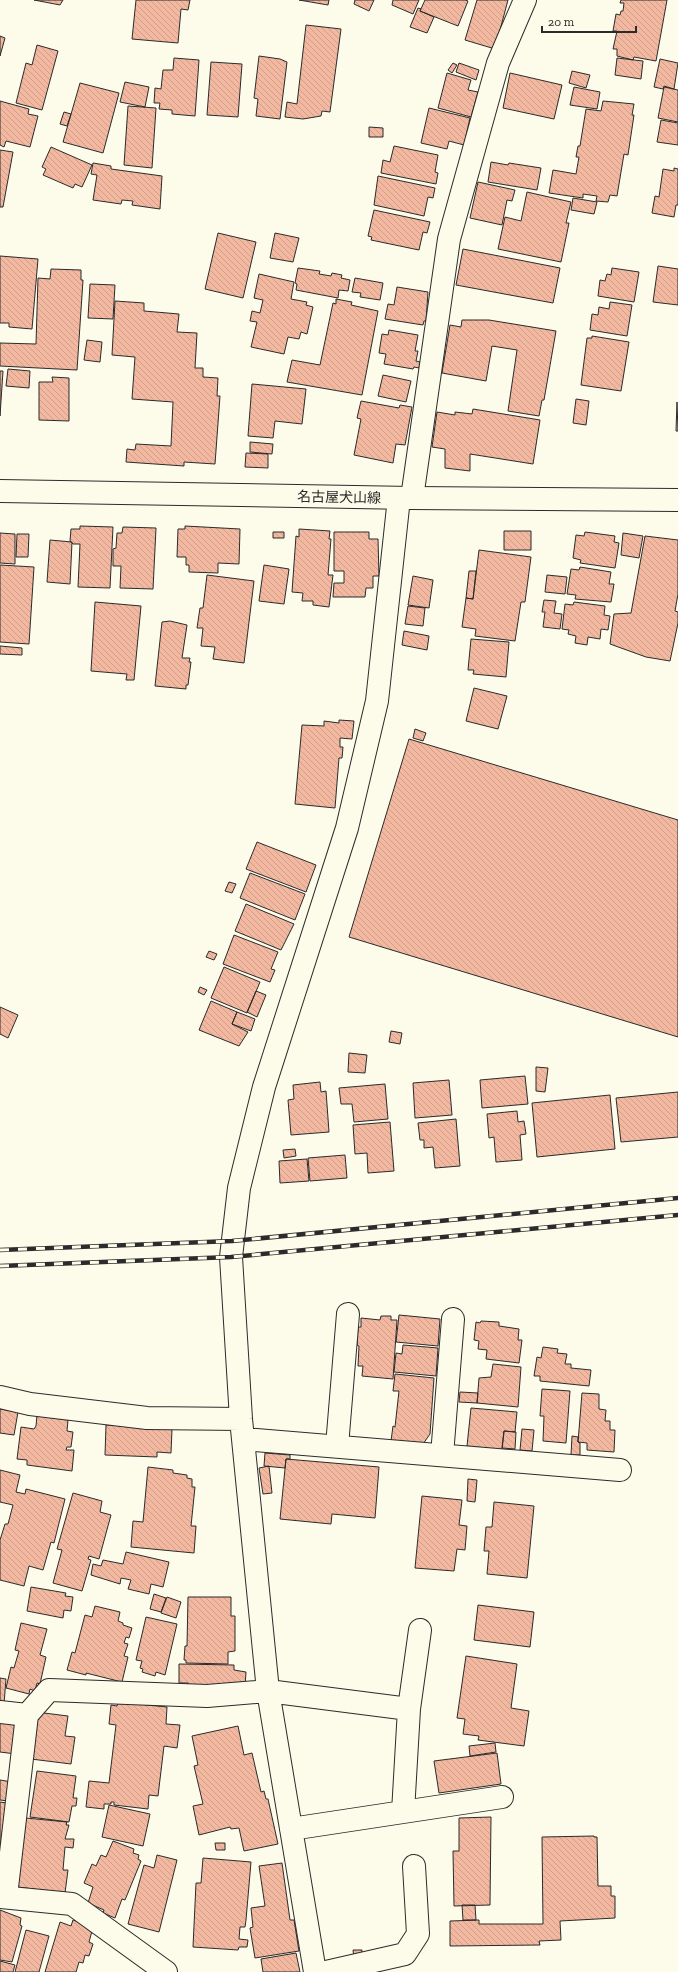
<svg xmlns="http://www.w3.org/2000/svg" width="678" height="1972" font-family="'Zilla Slab','Noto Sans JP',serif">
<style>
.building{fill:url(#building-back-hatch);stroke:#2b2b2b}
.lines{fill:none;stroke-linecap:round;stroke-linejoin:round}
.street-casing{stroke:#2b2b2b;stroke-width:24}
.secondary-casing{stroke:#2b2b2b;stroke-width:24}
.street{stroke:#fdfbea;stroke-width:22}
.secondary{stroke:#fdfbea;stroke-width:22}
.rail-casing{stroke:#2b2b2b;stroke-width:4.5}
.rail{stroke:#fdfbea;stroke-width:3;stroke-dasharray:9;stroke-linecap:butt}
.labels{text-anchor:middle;stroke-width:3;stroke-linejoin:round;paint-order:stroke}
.street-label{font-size:14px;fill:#2b2b2b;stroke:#fdfbea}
</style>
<defs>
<pattern id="building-back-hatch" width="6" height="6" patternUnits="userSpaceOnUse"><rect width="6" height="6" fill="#f2b8a0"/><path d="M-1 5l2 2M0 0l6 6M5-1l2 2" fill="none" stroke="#d09e8a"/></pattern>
</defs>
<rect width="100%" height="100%" fill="#fdfbea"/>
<!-- building -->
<path class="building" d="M 34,0 L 63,0 L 60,5 Z
M 136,0 L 190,0 L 188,10 L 181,9 L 178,43 L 132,39 Z
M 299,0 L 329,0 L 328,5 Z
M 355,0 L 374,0 L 369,11 L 354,4 Z
M 393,0 L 419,0 L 413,14 L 392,5 Z
M 425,0 L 465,0 L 468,1 L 458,26 L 420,11 Z
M 477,0 L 508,0 L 495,49 L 465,40 Z
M 621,0 L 667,0 L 656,61 L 634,57 L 633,60 L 617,56 L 617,49 L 613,49 L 617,31 L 613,31 L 616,14 L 620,15 L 621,11 L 623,11 L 624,3 L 620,3 Z
M 418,8 L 421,9 L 420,11 L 434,17 L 427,33 L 410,27 Z
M 306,25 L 341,29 L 330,112 L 322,111 L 321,116 L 303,119 L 285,117 L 287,102 L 297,104 Z
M 0,36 L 5,38 L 0,56 Z
M 37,45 L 58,51 L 42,110 L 16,103 L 26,63 L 32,65 Z
M 259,56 L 280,59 L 287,62 L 280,119 L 256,116 L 258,99 L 254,98 Z
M 174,58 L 199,60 L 195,116 L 172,114 L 172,110 L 159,109 L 160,103 L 154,103 L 155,88 L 161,89 L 163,70 L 173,70 Z
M 617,58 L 643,61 L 641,79 L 615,75 Z
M 660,59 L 678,63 L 674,89 L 664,86 L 663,89 L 654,87 Z
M 211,62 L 242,64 L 238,117 L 207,115 Z
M 453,63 L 457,65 L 452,73 L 448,70 Z
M 459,63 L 479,70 L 476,80 L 456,72 Z
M 572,71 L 590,75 L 586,88 L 569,83 Z
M 447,73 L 471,80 L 468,90 L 478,92 L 471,117 L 438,108 Z
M 510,73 L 562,85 L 554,119 L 503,108 Z
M 125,82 L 149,87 L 145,107 L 120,102 Z
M 80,83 L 119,93 L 103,153 L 63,142 Z
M 574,87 L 600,92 L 597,109 L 570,105 Z
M 664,87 L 678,90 L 678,122 L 658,118 Z
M 0,101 L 29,109 L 28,114 L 38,116 L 30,147 L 6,141 L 4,147 L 0,145 Z
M 603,101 L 634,104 L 632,115 L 634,115 L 628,155 L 624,154 L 617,196 L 610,195 L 608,202 L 596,201 L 597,196 L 583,194 L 583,198 L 549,193 L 553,170 L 576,174 L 579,157 L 576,157 L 578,146 L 580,146 L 586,109 L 601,111 Z
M 128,106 L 156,108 L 152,168 L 124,165 Z
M 429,108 L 470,118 L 464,145 L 449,141 L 447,149 L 421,143 Z
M 64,112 L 71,114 L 67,126 L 60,124 Z
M 661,120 L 678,123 L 678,145 L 657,142 Z
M 369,127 L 383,128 L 383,137 L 369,137 Z
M 394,146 L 438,155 L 435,172 L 438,173 L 436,184 L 381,173 L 383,160 L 390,162 Z
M 51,147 L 92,165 L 82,187 L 75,184 L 73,188 L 43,175 L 46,169 L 42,167 Z
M 0,150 L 13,152 L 3,207 L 0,207 Z
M 491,162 L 508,165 L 509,163 L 541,168 L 537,190 L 488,182 Z
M 93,163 L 111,166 L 111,169 L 162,176 L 160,209 L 132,205 L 133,201 L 122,200 L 121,204 L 93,200 L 97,175 L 91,174 Z
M 674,168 L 678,169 L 678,205 L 676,205 L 674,217 L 652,213 L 655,196 L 659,197 L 663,169 L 674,171 Z
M 378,176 L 435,188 L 433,198 L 428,197 L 424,216 L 374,205 Z
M 478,182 L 515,190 L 512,201 L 507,200 L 502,225 L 470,218 Z
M 527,192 L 571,202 L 566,223 L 569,223 L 561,262 L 498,249 L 505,217 L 521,221 Z
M 573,198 L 597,202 L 594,214 L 571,210 Z
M 374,210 L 430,222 L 427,233 L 423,232 L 419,250 L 371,240 L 372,237 L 368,236 Z
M 218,233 L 256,242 L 243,298 L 205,289 Z
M 275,233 L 299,238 L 293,262 L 270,258 Z
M 463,249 L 560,268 L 553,303 L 456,285 Z
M 0,256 L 38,259 L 32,329 L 9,327 L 9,323 L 0,323 Z
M 658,266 L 678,269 L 678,305 L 653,302 Z
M 298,268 L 320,271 L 319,274 L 331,276 L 332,273 L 342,275 L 341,278 L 350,280 L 348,291 L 339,290 L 338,298 L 296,290 L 297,284 L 295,283 Z
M 612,268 L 639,272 L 634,302 L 598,296 L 600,280 L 605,281 L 607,274 L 611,275 Z
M 51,269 L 81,270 L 81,280 L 83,280 L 77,370 L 0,366 L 0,343 L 36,344 L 38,278 L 50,279 Z
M 259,274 L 294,282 L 291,299 L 307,302 L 306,305 L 313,307 L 307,334 L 301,332 L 299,339 L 288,337 L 284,354 L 251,347 L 257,322 L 250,321 L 252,311 L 260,313 L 263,300 L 254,298 Z
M 355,278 L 383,283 L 380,300 L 360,297 L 361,293 L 352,292 Z
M 90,284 L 115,285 L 113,319 L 88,318 Z
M 397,287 L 428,292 L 426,321 L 424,321 L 423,325 L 385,319 L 388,304 L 394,305 Z
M 336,299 L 352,302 L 351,305 L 378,311 L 362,395 L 287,382 L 292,360 L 320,365 L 333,303 L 336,304 Z
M 115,301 L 144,303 L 144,311 L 179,314 L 177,332 L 197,333 L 195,368 L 203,368 L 203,377 L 218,378 L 217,396 L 220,396 L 215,464 L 184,462 L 184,466 L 126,462 L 127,449 L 135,450 L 136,444 L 171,446 L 173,402 L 132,399 L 135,357 L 112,355 Z
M 610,302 L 632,305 L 627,336 L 590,330 L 592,314 L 598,315 L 599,307 L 609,309 Z
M 462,320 L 489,320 L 556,331 L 544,400 L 542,400 L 539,416 L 508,411 L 517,350 L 492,346 L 486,381 L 442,373 L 450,325 L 461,327 Z
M 389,330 L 418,335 L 415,351 L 418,351 L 416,361 L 420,362 L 419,368 L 414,367 L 413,369 L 384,364 L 386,354 L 379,353 L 382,334 L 388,335 Z
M 592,336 L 629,342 L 621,391 L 581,385 L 587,338 L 592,338 Z
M 87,340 L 102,342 L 100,362 L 84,360 Z
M 8,369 L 30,371 L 29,388 L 6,386 Z
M 0,371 L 3,371 L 0,416 Z
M 383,375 L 411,381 L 406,402 L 378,396 Z
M 52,377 L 69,378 L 69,421 L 39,420 L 39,382 L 53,382 Z
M 252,384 L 306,389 L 302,424 L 275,421 L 273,438 L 248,436 Z
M 576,399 L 589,401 L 586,425 L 573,423 Z
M 361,401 L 399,408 L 400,405 L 412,407 L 405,445 L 396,444 L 393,463 L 354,455 L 361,419 L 357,418 Z
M 677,402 L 678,431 L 676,431 Z
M 473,409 L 540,420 L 533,464 L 470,454 L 470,471 L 445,468 L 445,449 L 432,447 L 437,412 L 455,415 L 455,412 L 472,414 Z
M 250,442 L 273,444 L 272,454 L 250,452 Z
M 246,453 L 268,454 L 268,468 L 245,467 Z
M 80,526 L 113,527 L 110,588 L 78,587 L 80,544 L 73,544 L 70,541 L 71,529 L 80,529 Z
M 185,526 L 240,529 L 239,564 L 218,563 L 218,573 L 189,572 L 189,565 L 186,565 L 186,557 L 177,557 L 178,529 L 185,529 Z
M 123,527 L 156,528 L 153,589 L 120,588 L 121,566 L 113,566 L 113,549 L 116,548 L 117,533 L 122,533 Z
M 299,529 L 330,531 L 329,539 L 331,539 L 328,575 L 333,575 L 329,607 L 313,605 L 313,601 L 302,601 L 303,593 L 292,592 L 296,536 L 299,537 Z
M 504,531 L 531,531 L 531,550 L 504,550 Z
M 273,532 L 284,532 L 284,538 L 273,538 Z
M 334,532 L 369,532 L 369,539 L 378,539 L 379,576 L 373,576 L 373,588 L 366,588 L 365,597 L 333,597 L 334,583 L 344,583 L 344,571 L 334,571 Z
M 585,532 L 615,536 L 614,542 L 619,543 L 615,568 L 580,563 L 581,560 L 573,558 L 576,535 L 584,536 Z
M 0,533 L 15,534 L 15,564 L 0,563 Z
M 623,533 L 643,536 L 639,558 L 621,555 Z
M 17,534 L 29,534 L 28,557 L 16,557 Z
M 645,536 L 678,540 L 678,594 L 675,611 L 678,612 L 678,623 L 670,661 L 646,657 L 610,644 L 614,614 L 631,613 Z
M 50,540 L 72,542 L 70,584 L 47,582 Z
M 479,550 L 531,557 L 525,602 L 521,602 L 515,641 L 475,636 L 476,629 L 462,627 L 466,598 L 473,599 Z
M 0,565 L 34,567 L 29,644 L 0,642 Z
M 264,565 L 289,569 L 284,604 L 259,601 Z
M 580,567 L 611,572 L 609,584 L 614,584 L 611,602 L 575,599 L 576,595 L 567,594 L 571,569 L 579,570 Z
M 469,571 L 476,571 L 473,599 L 466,598 Z
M 207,575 L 254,581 L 244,663 L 213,659 L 215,647 L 201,646 L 203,628 L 197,628 L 200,608 L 203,608 Z
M 547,575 L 567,577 L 565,594 L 545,592 Z
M 413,576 L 433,580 L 429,608 L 408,605 Z
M 544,600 L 556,601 L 554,613 L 562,614 L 560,629 L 543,627 L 545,612 L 542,612 Z
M 95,602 L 141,606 L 134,680 L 126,680 L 127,674 L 91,671 Z
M 574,602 L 605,606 L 604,615 L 610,616 L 608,630 L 601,629 L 600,639 L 588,637 L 587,645 L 575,643 L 576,636 L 568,634 L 569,630 L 562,629 L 565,604 L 573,605 Z
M 408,606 L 425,608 L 423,626 L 405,624 Z
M 170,621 L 187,625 L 182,658 L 190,658 L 189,662 L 191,662 L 188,685 L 186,685 L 186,689 L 155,686 L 162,622 Z
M 404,631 L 429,636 L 427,650 L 402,645 Z
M 471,639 L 509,642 L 506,677 L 473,674 L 474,670 L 468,670 Z
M 0,646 L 22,648 L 22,655 L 0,654 Z
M 474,688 L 507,696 L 498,729 L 466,721 Z
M 339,720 L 354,721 L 352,739 L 340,738 L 340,747 L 343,747 L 342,758 L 339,758 L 335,808 L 295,804 L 302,725 L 324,726 L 324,721 L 339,723 Z
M 415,729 L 426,733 L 423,741 L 413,738 Z
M 409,739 L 678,820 L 678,1037 L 349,937 Z
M 257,842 L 316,865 L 306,892 L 246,869 Z
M 250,873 L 305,894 L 295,920 L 240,898 Z
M 229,882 L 236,884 L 232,893 L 225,891 Z
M 246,904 L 294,924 L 281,950 L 235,931 Z
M 234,935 L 278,952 L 271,969 L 275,970 L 270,982 L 223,964 Z
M 209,951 L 217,954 L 214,960 L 206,957 Z
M 224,967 L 260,982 L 247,1013 L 211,998 Z
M 200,987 L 207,990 L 204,995 L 198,992 Z
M 256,991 L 266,995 L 257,1017 L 247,1012 Z
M 211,1001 L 237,1012 L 232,1024 L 248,1032 L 239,1046 L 199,1030 Z
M 0,1007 L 18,1015 L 8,1038 L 0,1034 Z
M 237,1012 L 255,1019 L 251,1031 L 232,1024 Z
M 391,1031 L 402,1033 L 400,1044 L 389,1042 Z
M 349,1053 L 367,1055 L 365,1073 L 348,1072 Z
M 536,1067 L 548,1068 L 545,1092 L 536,1091 Z
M 525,1076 L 528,1104 L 482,1108 L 480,1080 Z
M 449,1080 L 452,1115 L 415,1118 L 413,1083 Z
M 320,1082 L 321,1092 L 326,1091 L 329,1132 L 291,1135 L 288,1100 L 294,1099 L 293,1085 Z
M 385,1084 L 388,1119 L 354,1122 L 352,1104 L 341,1104 L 339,1088 Z
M 678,1092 L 678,1137 L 621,1142 L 616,1098 Z
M 610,1095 L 615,1149 L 537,1157 L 532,1103 Z
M 517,1111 L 518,1122 L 524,1121 L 526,1134 L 520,1135 L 522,1160 L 496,1162 L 494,1137 L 489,1138 L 487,1114 Z
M 456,1119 L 460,1166 L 435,1168 L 433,1147 L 424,1148 L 424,1140 L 420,1140 L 418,1123 Z
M 390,1122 L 394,1171 L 368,1173 L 367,1153 L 355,1154 L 353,1125 Z
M 295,1149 L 296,1156 L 284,1158 L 283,1150 Z
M 345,1155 L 347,1178 L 310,1181 L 308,1158 Z
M 307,1159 L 309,1181 L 280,1183 L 279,1161 Z
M 399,1315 L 440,1319 L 438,1346 L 396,1342 Z
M 381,1316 L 391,1316 L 391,1320 L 397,1320 L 393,1379 L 362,1376 L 363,1366 L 358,1366 L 359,1346 L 357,1345 L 358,1327 L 361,1327 L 361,1318 L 380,1320 Z
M 481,1321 L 499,1322 L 499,1326 L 519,1329 L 518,1340 L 522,1340 L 519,1363 L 486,1359 L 487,1350 L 478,1349 L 479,1341 L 474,1340 L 476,1322 L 480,1323 Z
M 403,1345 L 438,1348 L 436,1376 L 394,1372 L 396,1353 L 402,1354 Z
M 543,1347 L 558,1349 L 557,1353 L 567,1354 L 565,1364 L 571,1364 L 571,1368 L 591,1370 L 589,1386 L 540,1381 L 540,1376 L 534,1376 L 537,1357 L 541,1358 Z
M 493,1364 L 521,1367 L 518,1407 L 477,1403 L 479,1378 L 491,1377 Z
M 395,1374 L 434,1378 L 430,1434 L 423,1444 L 391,1441 L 393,1426 L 395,1427 L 399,1391 L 393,1391 Z
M 542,1389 L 570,1391 L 566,1443 L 543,1441 L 544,1416 L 540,1416 Z
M 460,1392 L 478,1393 L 477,1403 L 459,1402 Z
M 582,1393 L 599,1394 L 599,1409 L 606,1410 L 605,1421 L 610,1421 L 610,1430 L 615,1430 L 614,1452 L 587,1450 L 587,1443 L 578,1442 Z
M 471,1408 L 517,1412 L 515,1432 L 504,1431 L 502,1450 L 467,1446 Z
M 0,1409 L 18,1412 L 14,1435 L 0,1433 Z
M 37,1415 L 68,1420 L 67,1431 L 73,1432 L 71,1447 L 67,1447 L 66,1450 L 74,1450 L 72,1471 L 27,1465 L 27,1460 L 17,1459 L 21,1427 L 34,1429 L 36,1426 Z
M 106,1425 L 158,1427 L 172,1429 L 171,1453 L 157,1452 L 157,1457 L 105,1455 Z
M 522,1429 L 534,1430 L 532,1451 L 520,1450 Z
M 504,1431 L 516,1432 L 515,1449 L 502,1448 Z
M 572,1436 L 578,1437 L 578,1442 L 580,1443 L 580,1455 L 571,1455 Z
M 265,1453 L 290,1455 L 290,1459 L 286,1459 L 285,1468 L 264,1466 Z
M 286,1459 L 379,1467 L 375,1518 L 332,1514 L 331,1524 L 280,1519 Z
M 269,1466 L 272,1493 L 263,1494 L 259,1468 Z
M 148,1467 L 173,1470 L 173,1473 L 187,1475 L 187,1478 L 192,1479 L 192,1487 L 195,1487 L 191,1526 L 196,1526 L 194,1553 L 131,1547 L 133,1521 L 143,1522 Z
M 0,1470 L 20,1475 L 16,1492 L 25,1494 L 26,1489 L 65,1499 L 54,1543 L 51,1542 L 43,1570 L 29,1566 L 24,1586 L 0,1580 L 0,1540 L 5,1524 L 8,1524 L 13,1505 L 0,1502 Z
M 468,1479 L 477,1480 L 475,1502 L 467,1501 Z
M 73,1493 L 102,1501 L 100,1512 L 111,1515 L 99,1559 L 89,1556 L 88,1559 L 91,1560 L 82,1591 L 53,1583 L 62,1550 L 57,1549 Z
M 422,1496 L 462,1500 L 459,1525 L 467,1526 L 465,1550 L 457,1549 L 454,1571 L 415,1568 Z
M 494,1502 L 534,1506 L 527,1578 L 487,1574 L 489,1551 L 484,1551 L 486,1527 L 492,1527 Z
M 126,1552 L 169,1562 L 163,1587 L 151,1584 L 149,1594 L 128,1589 L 131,1580 L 121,1578 L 120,1584 L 91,1575 L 93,1564 L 101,1566 L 103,1560 L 123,1564 Z
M 31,1587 L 66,1593 L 65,1596 L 73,1597 L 71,1611 L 64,1610 L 63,1618 L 27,1611 Z
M 154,1594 L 166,1598 L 161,1612 L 150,1609 Z
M 167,1597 L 181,1602 L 176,1618 L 161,1613 Z
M 188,1597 L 231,1597 L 231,1616 L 235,1616 L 235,1651 L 228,1652 L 228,1664 L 186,1663 L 186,1660 L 184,1660 L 185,1646 L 187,1646 Z
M 478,1605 L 534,1612 L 530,1647 L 474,1640 Z
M 95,1606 L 120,1612 L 118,1621 L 123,1623 L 123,1625 L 132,1628 L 129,1638 L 126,1637 L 124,1643 L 128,1644 L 124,1656 L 128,1657 L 122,1682 L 86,1673 L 86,1675 L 67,1670 L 72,1652 L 75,1653 L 85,1615 L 92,1617 Z
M 146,1617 L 177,1624 L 165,1675 L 156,1672 L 155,1676 L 142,1672 L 143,1669 L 140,1668 L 142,1661 L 136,1660 Z
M 21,1623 L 47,1629 L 40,1655 L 46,1657 L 40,1684 L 37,1683 L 35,1691 L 30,1689 L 29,1694 L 6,1688 L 11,1667 L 14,1668 L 19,1651 L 15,1650 Z
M 466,1656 L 517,1664 L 511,1708 L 529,1711 L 524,1746 L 478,1740 L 479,1736 L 463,1734 L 465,1719 L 457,1718 Z
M 179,1664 L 234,1665 L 234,1670 L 246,1672 L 245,1687 L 188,1687 L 188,1683 L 179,1683 Z
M 0,1678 L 6,1679 L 4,1704 L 0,1704 Z
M 118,1702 L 167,1707 L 166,1724 L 180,1725 L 177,1748 L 164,1746 L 158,1796 L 149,1795 L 148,1809 L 114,1805 L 114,1802 L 111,1802 L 111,1804 L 104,1804 L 104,1809 L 86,1807 L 89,1781 L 109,1783 L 116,1725 L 109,1724 L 111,1705 L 117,1706 Z
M 36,1712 L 68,1716 L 65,1736 L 75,1737 L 71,1764 L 31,1759 Z
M 0,1718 L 14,1720 L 13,1725 L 20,1726 L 16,1754 L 0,1752 Z
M 238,1726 L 244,1755 L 252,1753 L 261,1792 L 264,1791 L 266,1799 L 268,1799 L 278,1844 L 244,1851 L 239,1828 L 231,1829 L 230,1827 L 199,1835 L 193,1806 L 203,1804 L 194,1766 L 198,1765 L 192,1736 Z
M 495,1743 L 496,1752 L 470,1756 L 469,1746 Z
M 497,1753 L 501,1784 L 439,1793 L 434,1761 Z
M 37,1771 L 76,1776 L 73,1798 L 77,1798 L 76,1806 L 72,1806 L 69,1822 L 30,1817 Z
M 0,1780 L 12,1782 L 9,1801 L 0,1800 Z
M 0,1802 L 7,1803 L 0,1850 Z
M 109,1805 L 150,1814 L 143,1846 L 102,1837 Z
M 491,1817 L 490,1905 L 454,1906 L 453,1851 L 459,1851 L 459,1818 Z
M 26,1818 L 67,1822 L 66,1825 L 69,1825 L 65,1839 L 74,1839 L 73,1848 L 65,1847 L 63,1870 L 68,1870 L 65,1893 L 17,1887 Z
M 594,1836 L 594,1837 L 597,1837 L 598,1886 L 611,1886 L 611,1896 L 615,1896 L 615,1918 L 560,1921 L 561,1940 L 539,1941 L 540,1945 L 450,1946 L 450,1921 L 479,1920 L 479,1924 L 543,1924 L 542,1837 Z
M 113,1841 L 134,1849 L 133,1853 L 139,1855 L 138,1859 L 141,1861 L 125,1900 L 122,1899 L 115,1918 L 103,1913 L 104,1910 L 88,1903 L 93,1887 L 84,1883 L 92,1864 L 96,1866 L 101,1855 L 106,1857 Z
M 215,1843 L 225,1843 L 225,1850 L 216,1850 Z
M 157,1855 L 177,1860 L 159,1932 L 128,1924 L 144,1865 L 154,1868 Z
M 203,1858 L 251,1862 L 246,1920 L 245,1927 L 240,1927 L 239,1939 L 248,1940 L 247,1947 L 239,1947 L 238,1950 L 193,1947 L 196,1883 L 201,1883 Z
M 282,1863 L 290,1920 L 294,1920 L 299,1951 L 255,1958 L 250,1928 L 253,1927 L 251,1908 L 265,1906 L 259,1866 Z
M 462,1905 L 475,1905 L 476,1920 L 463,1920 Z
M 0,1910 L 21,1918 L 20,1925 L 22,1926 L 12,1962 L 0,1960 Z
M 73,1920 L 89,1925 L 87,1929 L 92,1931 L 89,1942 L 93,1944 L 89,1956 L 85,1955 L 83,1963 L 79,1962 L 76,1972 L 45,1972 L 60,1922 L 71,1926 Z
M 26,1930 L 49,1936 L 39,1972 L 15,1972 Z
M 353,1950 L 362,1950 L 362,1957 L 354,1958 Z
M 296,1953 L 300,1972 L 263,1972 L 261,1959 Z
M 0,1961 L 15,1965 L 13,1972 L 0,1972 Z"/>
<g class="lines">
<defs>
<path id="street" d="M 412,498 L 449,239 L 498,63 L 525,0
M 0,1397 L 30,1404 L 147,1418 L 241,1419
M 243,1439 L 620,1470
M 337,1446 L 348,1314
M 442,1455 L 453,1319
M 0,1712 L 27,1715 L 49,1690 L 207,1696 L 268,1691 L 409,1709
M 403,1812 L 409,1709 L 420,1630
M 291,1829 L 502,1797
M 6,1896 L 27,1715
M 0,1897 L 72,1904 L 166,1972
M 315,1972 L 268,1691 L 241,1419 L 231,1257 L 239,1188 L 264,1087 L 347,828 L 377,701 L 399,498
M 326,1972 L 405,1954 L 418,1934 L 414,1866"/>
<path id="secondary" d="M 0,491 L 412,498 L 678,500"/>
</defs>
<!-- street casing -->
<use href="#street" class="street-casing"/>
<!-- secondary casing -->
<use href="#secondary" class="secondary-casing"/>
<!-- street -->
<use href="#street" class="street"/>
<!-- secondary -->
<use href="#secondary" class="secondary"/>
<defs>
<path id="rail" d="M 0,1250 L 232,1241 L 678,1198
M 0,1266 L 231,1257 L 678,1215"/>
</defs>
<!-- rail casing -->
<use href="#rail" class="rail-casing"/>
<!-- rail -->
<use href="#rail" class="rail"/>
</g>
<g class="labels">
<!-- street labels -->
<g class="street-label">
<text transform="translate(339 497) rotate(1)" y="5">名古屋犬山線</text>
</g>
</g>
<!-- scale -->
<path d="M542 26v6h94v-6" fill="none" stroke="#2b2b2b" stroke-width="2"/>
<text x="548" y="26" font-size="12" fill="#2b2b2b" stroke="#fdfbea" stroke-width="3" paint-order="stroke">20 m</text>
</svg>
